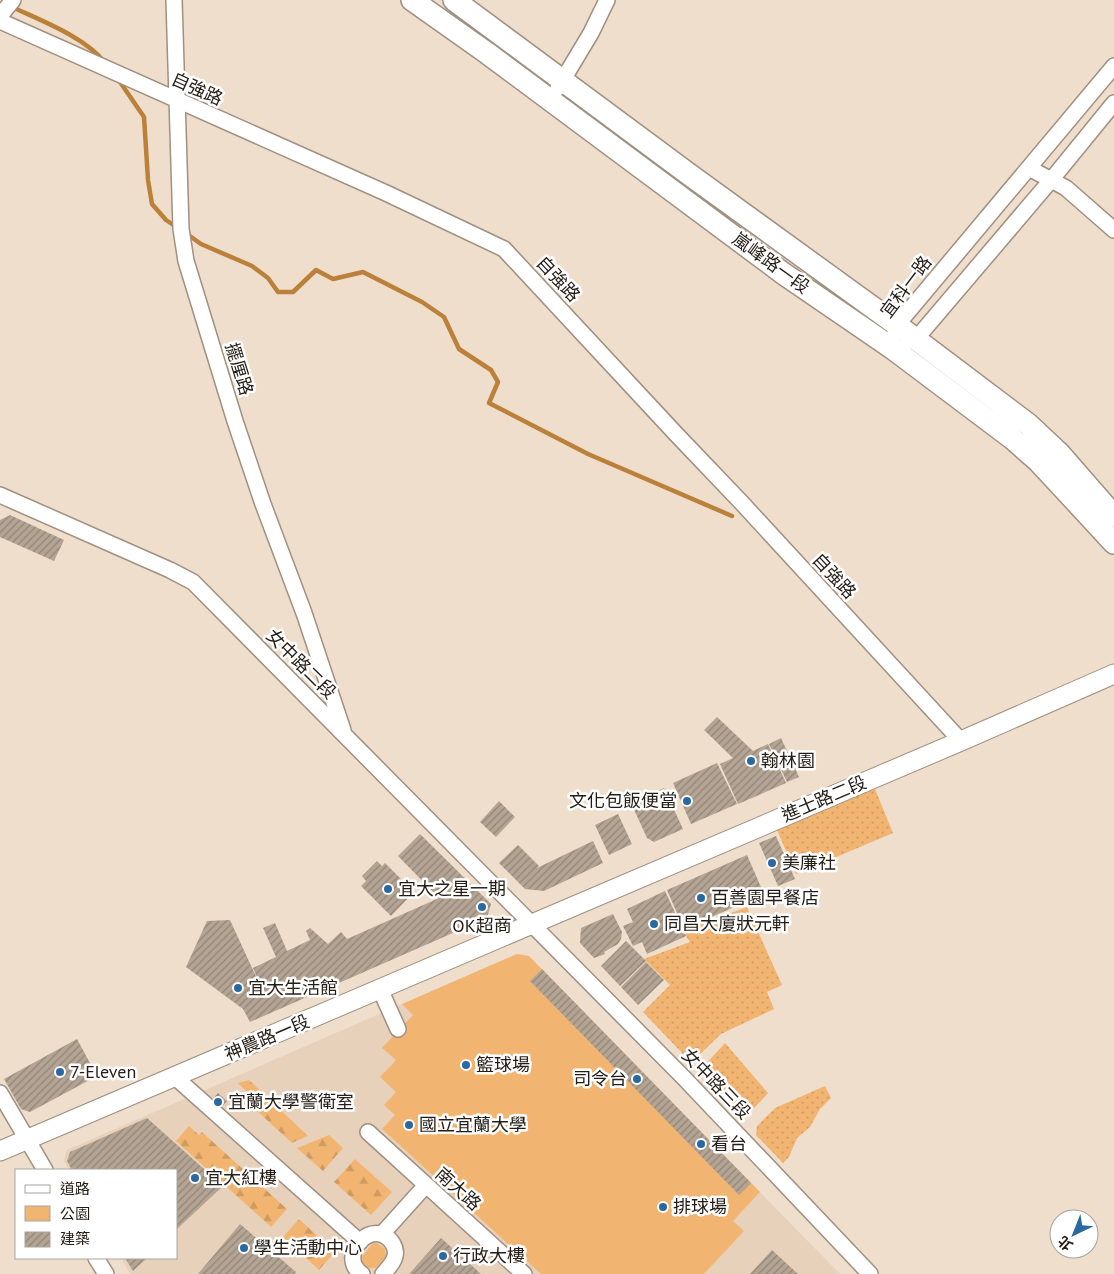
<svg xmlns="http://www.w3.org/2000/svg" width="1114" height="1274" font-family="'PT Sans','Noto Sans TC',sans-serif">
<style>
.built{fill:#e8d1bb}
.grass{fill:url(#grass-dots)}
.forest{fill:url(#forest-firs)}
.park{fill:#f2b571}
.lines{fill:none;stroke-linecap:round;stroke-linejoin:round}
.stream{stroke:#bb803a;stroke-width:4.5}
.building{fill:url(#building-hatch)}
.minor-casing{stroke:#a09080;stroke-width:18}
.tertiary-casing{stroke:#a09080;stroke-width:21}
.secondary-casing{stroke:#a09080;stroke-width:24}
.minor{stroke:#fff;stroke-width:15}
.tertiary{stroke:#fff;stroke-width:19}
.secondary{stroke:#fff;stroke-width:21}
.poi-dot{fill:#2a699f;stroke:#fff;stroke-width:2}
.labels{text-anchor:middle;stroke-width:5;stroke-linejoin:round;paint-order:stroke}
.street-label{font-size:18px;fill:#231d16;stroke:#fff}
.poi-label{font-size:18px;fill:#231d16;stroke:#fff;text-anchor:start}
</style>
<defs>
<pattern id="grass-dots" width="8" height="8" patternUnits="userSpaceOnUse" patternTransform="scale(1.25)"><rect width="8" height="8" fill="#f2b571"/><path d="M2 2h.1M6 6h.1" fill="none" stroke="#cf9b61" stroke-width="1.8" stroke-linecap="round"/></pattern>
<pattern id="forest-firs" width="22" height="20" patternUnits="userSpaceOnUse" patternTransform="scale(1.25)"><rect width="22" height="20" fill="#f2b571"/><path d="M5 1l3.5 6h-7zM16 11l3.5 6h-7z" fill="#cf9b61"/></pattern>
<pattern id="building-hatch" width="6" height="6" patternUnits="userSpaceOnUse" patternTransform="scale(1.25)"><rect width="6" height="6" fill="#b4a493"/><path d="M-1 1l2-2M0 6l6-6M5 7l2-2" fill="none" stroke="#928577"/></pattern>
</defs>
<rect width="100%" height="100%" fill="#efdecc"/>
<!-- built -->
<path class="built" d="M 517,954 L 529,956 L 840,1274 L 130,1274 L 121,1258 L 176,1258 L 176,1170 L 69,1170 L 64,1161 L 67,1150 Z"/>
<!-- grass -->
<path class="grass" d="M 875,789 L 893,833 L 796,874 L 777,830 Z
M 747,907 L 782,985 L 767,992 L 774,1009 L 721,1034 L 696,1058 L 686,1057 L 643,1012 L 670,985 L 644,959 L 690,942 L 683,931 Z
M 725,1043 L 768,1093 L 749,1114 L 740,1113 L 704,1077 L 704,1066 Z
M 825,1086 L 831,1098 L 820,1109 L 810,1127 L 797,1138 L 789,1157 L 783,1163 L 756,1135 L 757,1126 L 775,1108 Z"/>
<!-- forest -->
<path class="forest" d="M 249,1080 L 308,1136 L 292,1143 L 245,1100 L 247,1092 L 238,1083 Z
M 189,1126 L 199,1135 L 202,1132 L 287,1209 L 271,1227 L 176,1141 Z
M 329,1135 L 343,1148 L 323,1171 L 297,1148 Z
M 355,1159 L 392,1192 L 371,1215 L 334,1182 Z
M 299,1219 L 335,1252 L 319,1270 L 283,1237 Z"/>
<!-- park -->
<path class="park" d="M 517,954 L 529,956 L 760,1192 L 733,1221 L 744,1231 L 704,1274 L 541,1274 L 382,1129 L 395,1115 L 384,1105 L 396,1092 L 380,1077 L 396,1060 L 382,1048 L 413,1015 L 402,1004 Z
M 375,1243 L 379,1244 L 385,1249 L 386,1257 L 377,1267 C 370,1271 362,1265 361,1258 L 372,1244 Z"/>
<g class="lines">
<!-- stream -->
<path class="stream" d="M 12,7 C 40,20 87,38 105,63
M 118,79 L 144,117 L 148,180 L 152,204 L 166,220 L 178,228
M 187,234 L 201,244 L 252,266 L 268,278 L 278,292 L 293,292 L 316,270 L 333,279 L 363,272 L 422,302 L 444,317 L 459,349 L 491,370 L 498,382 L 489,403 L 588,454 L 732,516"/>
</g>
<!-- building -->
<path class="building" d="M 10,515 L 64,540 L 54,561 L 0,537 L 0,520 Z
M 717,717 L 753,751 L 768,744 L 786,783 L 738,804 L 720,764 L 733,758 L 704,730 Z
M 781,738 L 799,777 L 787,782 L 769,744 Z
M 717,763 L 737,804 L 691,824 L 673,783 Z
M 664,788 L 683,829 L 654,842 L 647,838 L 631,803 Z
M 499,801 L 515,817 L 496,837 L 480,822 Z
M 618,814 L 632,844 L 609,855 L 595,825 Z
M 420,834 L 491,904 L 487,918 L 250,1022 L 243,1009 L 186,967 L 207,921 L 230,920 L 259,983 L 253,968 L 276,957 L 263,928 L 275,923 L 287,951 L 310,940 L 306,931 L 310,928 L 328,944 L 341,932 L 347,939 L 439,898 L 398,856 Z
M 776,836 L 795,879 L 778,886 L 759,843 Z
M 593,841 L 603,863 L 544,891 L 525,889 L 499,863 L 518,845 L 539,866 L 537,868 Z
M 747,855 L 764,894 L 684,929 L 667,890 Z
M 377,861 L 382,866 L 385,863 L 414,892 L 391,916 L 361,886 L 366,881 L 362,876 Z
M 665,891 L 686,936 L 647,954 L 642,942 L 633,946 L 623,926 L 633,922 L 627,909 Z
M 613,914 L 622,932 L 621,939 L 618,944 L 604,952 L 605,954 L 594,958 L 580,943 L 581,928 Z
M 626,941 L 646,961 L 620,986 L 601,966 Z
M 646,962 L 664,980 L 638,1005 L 621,987 Z
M 542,969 L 751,1183 L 739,1195 L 530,981 Z
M 77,1039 L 97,1076 L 30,1112 L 21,1109 L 4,1079 Z
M 218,1093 L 227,1101 L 218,1111 L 209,1103 Z
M 147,1118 L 223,1186 L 176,1230 L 176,1170 L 72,1170 L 67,1161 L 70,1152 Z
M 240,1224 L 296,1272 L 294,1274 L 198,1274 Z
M 441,1238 L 481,1274 L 409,1274 Z
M 772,1250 L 798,1274 L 750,1274 Z
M 125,1258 L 147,1258 L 133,1271 Z"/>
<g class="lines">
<defs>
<path id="minor" d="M 174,0 L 181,229 L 186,261 L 235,421 L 263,504 L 304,613 L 343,730
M 0,16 L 13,0
M 0,21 L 386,193 L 504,249 L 676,434 L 740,501 L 961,741
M 558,88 L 591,33 L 607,0
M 1029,168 L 1066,188 L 1114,230
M 895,334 L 897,325 L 1114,66
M 907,342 L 916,339 L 1052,179 L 1114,103
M 0,495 L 170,570 L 193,582 L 684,1078 L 870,1274
M 380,989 L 398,1029
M 175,1077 L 360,1242
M 0,1093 L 45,1170
M 368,1132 L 524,1274
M 382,1234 L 426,1185
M 96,1258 L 106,1274
M 362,1274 C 335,1256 374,1214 393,1244 C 400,1256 391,1265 383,1274"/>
<path id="tertiary" d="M 0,1151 L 961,741 L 1114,674"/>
<path id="secondary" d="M 412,0 L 487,53 L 784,274 L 892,348 L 1013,439 L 1039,462 L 1114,543
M 454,0 L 690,175 L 897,325 L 1028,424 L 1059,453 L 1114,516"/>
</defs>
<!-- minor casing -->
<use href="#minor" class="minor-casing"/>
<!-- tertiary casing -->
<use href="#tertiary" class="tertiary-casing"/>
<!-- secondary casing -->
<use href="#secondary" class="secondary-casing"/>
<!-- minor -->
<use href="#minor" class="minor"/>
<!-- tertiary -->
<use href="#tertiary" class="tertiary"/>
<!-- secondary -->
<use href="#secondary" class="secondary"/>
</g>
<!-- markers -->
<g class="poi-dot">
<circle cx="751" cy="761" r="5"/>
<circle cx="687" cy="801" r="5"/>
<circle cx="772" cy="863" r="5"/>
<circle cx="388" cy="889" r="5"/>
<circle cx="701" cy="898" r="5"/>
<circle cx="482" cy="907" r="5"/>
<circle cx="654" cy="924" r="5"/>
<circle cx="238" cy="988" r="5"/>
<circle cx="466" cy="1065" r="5"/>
<circle cx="60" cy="1072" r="5"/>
<circle cx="637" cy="1079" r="5"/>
<circle cx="218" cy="1102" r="5"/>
<circle cx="409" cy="1125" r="5"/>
<circle cx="701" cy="1144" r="5"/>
<circle cx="195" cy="1178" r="5"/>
<circle cx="663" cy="1207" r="5"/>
<circle cx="244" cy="1248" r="5"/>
<circle cx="443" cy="1256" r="5"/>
</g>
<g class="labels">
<!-- street labels -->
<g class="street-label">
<text transform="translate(197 89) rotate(24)" y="6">自強路</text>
<text transform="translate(771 263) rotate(36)" y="6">嵐峰路一段</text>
<text transform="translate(558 279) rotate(47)" y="6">自強路</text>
<text transform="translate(906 287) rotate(-53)" y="6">宜科一路</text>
<text transform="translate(239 369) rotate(73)" y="6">擺厘路</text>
<text transform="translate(834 576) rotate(47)" y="6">自強路</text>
<text transform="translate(301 664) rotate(45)" y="6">女中路二段</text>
<text transform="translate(824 799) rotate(-23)" y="6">進士路二段</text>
<text transform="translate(267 1038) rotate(-23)" y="6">神農路一段</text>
<text transform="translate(716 1084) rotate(46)" y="6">女中路三段</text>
<text transform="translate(458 1189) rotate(42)" y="6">南大路</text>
</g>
<!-- poi labels -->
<g class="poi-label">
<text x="761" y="767">翰林園</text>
<text x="677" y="807" text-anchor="end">文化包飯便當</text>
<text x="782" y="869">美廉社</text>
<text x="398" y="895">宜大之星一期</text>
<text x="711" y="904">百善園早餐店</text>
<text x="664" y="930">同昌大廈狀元軒</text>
<text x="482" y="932" text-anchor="middle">OK超商</text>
<text x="248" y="994">宜大生活館</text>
<text x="476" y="1071">籃球場</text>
<text x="70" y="1078">7-Eleven</text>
<text x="627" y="1085" text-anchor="end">司令台</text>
<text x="228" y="1108">宜蘭大學警衛室</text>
<text x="419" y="1131">國立宜蘭大學</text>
<text x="711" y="1150">看台</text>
<text x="205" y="1184">宜大紅樓</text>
<text x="673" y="1213">排球場</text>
<text x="254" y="1254">學生活動中心</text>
<text x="453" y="1262">行政大樓</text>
</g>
</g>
<!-- legend -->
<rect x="15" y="1169" width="162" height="90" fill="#ffffff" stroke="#a7a5a2"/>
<rect x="25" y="1185" width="25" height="8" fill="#ffffff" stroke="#a7a5a2"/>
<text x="60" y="1194" font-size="15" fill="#231d16">道路</text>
<rect x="25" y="1206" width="25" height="15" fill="#f2b571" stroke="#a7a5a2"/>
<text x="60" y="1219" font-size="15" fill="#231d16">公園</text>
<rect x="25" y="1232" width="25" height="15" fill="url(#building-hatch)" stroke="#a7a5a2"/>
<text x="60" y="1244" font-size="15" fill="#231d16">建築</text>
<!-- north arrow -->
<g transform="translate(1074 1234) rotate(223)"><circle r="24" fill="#ffffff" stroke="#a7a5a2"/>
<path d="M0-4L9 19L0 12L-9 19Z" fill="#2a699f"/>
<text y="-8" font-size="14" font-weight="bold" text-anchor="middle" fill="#231d16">北</text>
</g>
</svg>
